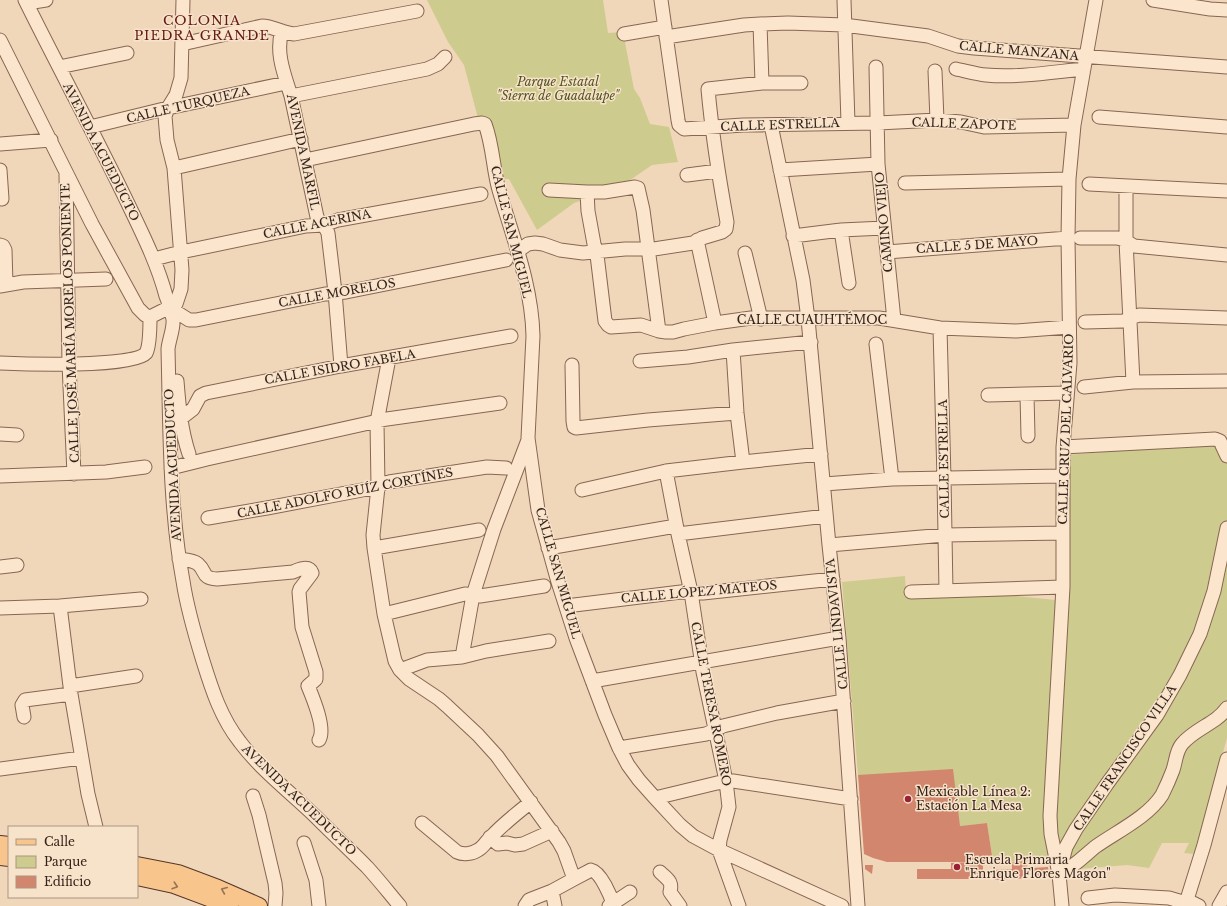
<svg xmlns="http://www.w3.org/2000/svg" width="1227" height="906" font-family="'Libre Baskerville',serif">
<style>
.green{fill:#cecb8e}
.building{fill:#d1866d}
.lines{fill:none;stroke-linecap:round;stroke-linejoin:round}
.minor-casing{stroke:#876653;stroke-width:15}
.major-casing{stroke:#543629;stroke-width:18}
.minor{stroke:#fbe5cd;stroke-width:13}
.major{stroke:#f8c58d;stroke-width:16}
.oneway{stroke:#967454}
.poi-dot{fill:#9a2035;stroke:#f7e2ca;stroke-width:1.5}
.labels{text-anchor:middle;stroke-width:3;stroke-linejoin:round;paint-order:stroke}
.street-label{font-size:12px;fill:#35221a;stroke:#f7e2ca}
.park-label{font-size:12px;font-style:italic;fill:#4f531f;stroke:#f7e2ca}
.poi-label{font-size:12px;fill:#35221a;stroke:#f7e2ca;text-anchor:start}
.neighbourhood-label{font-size:13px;letter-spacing:1px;fill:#641a16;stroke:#f7e2ca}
</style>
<rect width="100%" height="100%" fill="#f0d7ba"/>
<!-- green -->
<path class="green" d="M 427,0 L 603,0 L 608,33 L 623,32 L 634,89 L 640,98 L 650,124 L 669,127 L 678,162 L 652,165 L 620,187 L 574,203 L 537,230 L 509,179 L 503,179 L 479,122 L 464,65 L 448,42 Z
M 1227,442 L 1227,738 L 1195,854 L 1184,853 L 1189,843 L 1162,843 L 1149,868 L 1127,865 L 1066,870 L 1049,860 L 993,862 L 987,823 L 960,826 L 858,775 L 842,582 L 905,576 L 906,593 L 997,594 L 1065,601 L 1066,455 Z"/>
<!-- building -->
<path class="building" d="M 953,769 L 960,826 L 987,823 L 993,862 L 983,863 L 983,879 L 917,879 L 917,869 L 951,869 L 951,863 L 971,862 L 887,862 L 873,858 L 864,854 L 858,775 Z
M 1027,861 L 1028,878 L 995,880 L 994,870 L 1012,869 L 1012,862 Z
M 865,865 L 873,865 L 872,874 L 865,869 Z
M 1048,867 L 1049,876 L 1033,878 L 1033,868 Z"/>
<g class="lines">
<defs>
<path id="minor" d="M 25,0 C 60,71 98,140 132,212 C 145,239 158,266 166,296 C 169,303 171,311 173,319 C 174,329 169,339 168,349 C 170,426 169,505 183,581 C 187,608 195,635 203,661 C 212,690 221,718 240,742 C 261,770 290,792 315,816 C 332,833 350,850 367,867 C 379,880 389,893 400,906
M 661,0 L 678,120 L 679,125 L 684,129 L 743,125 L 878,123 L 937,120 L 961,122 L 984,127 L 1074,125
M 844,0 L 848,123
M 1153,0 L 1210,9 L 1227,10
M 27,3 L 46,0
M 760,24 L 762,83
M 282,31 C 275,53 285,76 291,96 L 317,217 C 320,225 325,224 328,233 L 335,292 L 341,366
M 624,34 L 665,27
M 666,37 L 744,25 L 760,24 L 788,23 L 844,25 L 928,36 L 958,46 L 974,48 L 1227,67
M 0,40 L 92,224 L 138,308 L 145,315 L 150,317 L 176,304 L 181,289 L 182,270 L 174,168 L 167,140 L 165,116 L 168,108 L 176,95 L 181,78 L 183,0
M 182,44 L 262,26 C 273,26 282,33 294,34 L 417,11
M 59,67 L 127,53
M 876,67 L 878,164 L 894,320
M 956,69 C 966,71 976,74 986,75 C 1017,78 1053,72 1084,69
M 935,71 L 937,120
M 291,96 L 427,69 L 438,64 L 445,57
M 1099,117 L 1227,127
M 771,125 L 803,280 L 808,319 L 829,545 L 839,638 L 858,906
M 90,127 L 168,108 L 286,83
M 0,144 L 51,140
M 305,160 L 474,124 L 482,123 L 485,124 C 493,145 493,169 499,190 C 513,238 532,286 533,336 L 528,438 L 538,510 L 558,582 L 576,638 L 605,715 L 619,748 L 628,765 L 639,780 L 655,798 L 680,825 L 693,836 L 719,850 L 842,906
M 174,168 L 301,139
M 0,170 L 2,199
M 780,170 L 878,164
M 66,175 L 69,364 L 74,474
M 687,175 L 718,171
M 905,183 L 1069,179
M 1089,184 L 1227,191
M 1126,186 L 1126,241 L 1133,382
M 549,190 L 587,192 L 604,192 L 635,187 L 638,188 L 643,210 L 659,331
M 587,192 L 588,211 L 594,244 L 597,255 L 605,321 L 608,325 L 611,327 L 641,325 L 659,331 L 666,332 L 673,332 L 684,329 L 715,323 L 751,318 L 879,318 L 940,328 L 1016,331 L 1069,327
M 841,230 L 849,283
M 793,236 L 841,230 L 884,228
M 1080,238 L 1117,238 L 1123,239 L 1134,246 L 1227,255
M 697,240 L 715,323
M 0,245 L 3,246 L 5,250 L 6,284
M 518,252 L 522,248 L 528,244 L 535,243 L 543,244 L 560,250 L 583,253 L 625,249 L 654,249 L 693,243 L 702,238 L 722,232 L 726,229 L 727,222 C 719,178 712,134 708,89 L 762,83 L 801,83
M 887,252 L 1068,238
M 745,253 L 761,319
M 154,259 L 181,252 L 306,226 L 324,225 L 338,220 L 481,194
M 0,286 L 23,282 L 106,279
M 170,308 L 189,320 L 196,320 L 325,294 L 346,292 L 506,260
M 1085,322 L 1123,321 L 1139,315 L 1227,318
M 940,328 L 944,478 L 946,591
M 876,344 L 892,479
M 733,350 L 737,413 L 743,462
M 389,358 L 377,422 L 378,487 L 373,535 L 374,548 L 384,614 L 395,661 L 400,670 L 409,679 L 439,699 L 447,706 L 478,735 L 497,756 L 559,842 L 564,851 L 574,879
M 640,361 L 688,357 L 733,350 L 811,342
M 0,363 C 22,364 134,368 146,353 C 150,346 150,325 150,317
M 572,365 L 573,421 L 574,427 L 576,428 L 648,420 L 737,413
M 177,381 C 179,406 181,430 189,454
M 1084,387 L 1133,382 L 1227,381
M 988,395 L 1067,393
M 1027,395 L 1028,436
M 180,419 L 193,409 L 200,396 L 206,393 L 341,366 L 511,336
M 0,434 L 17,435
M 1063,447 L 1215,439 L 1220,441 L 1227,456
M 171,468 L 207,459 L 387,419 L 500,403
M 666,471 L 678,534 L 691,592 L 703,672 L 726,781 L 729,807 L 720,840 L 719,850 L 739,906
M 0,476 L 106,472 L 145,467
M 824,484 L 892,479 L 1063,476
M 582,490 L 666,471 L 743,462 L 821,454
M 208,518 L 267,508 L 378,487 L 384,483 L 389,482 L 487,467 L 506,468
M 678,534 L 826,516
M 829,545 L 945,535 L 1063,533
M 374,548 L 479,530
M 548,548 L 676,526
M 179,559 C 186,560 193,560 198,564 C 207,572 201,578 217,579 L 293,572 C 299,569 309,565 312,573 L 300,589 L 299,592 L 302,627 L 316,672 L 316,679 L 308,686 C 313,698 326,729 319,740
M 0,567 L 17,565
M 911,592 L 1063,587
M 60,606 L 71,694 L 88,794 L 96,827
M 566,606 L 681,592 L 703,593 L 833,579
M 0,608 L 60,606 L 141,599
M 384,614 L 465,594 L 480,596 L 544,586
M 462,657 L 473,595 L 494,529 L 528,440
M 400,670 L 427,660 L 462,657 L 486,651 L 549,641
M 592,681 L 839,638
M 70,686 L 136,676
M 24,717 L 22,705 L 25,700 L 71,694
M 619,748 L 706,734 L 723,726 L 777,713 L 844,701
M 0,769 L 81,758
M 253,796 L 259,815 L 275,883 L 276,893 L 275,906
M 655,798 L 717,783 L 733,781 L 851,799
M 422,823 L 457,852 C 463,855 472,854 478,850 C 484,847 486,841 491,837 C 503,824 517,813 531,802
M 490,837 L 498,844 L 507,843 L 515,845 L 523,844 L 552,831
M 304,843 L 316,880 L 319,906
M 660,872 C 667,879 673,881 670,892 L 680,906
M 1059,873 L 1066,847 L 1076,829 L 1107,784 L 1157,715 L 1180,675 L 1200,634 L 1214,591 L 1227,528
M 1059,874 C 1073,868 1083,857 1095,847 C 1116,832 1148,817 1162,795 C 1166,787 1170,778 1173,770 C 1176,761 1176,751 1182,744 C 1191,733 1205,727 1216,719 C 1220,716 1224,712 1227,708
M 552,891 L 555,906
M 1088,898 L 1115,895 L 1169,898 L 1186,903
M 1187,900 L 1199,906
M 525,906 L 529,900 L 534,898 L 552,891 L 574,879 L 591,870 C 601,872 611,897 614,906
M 609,906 L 630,892
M 1062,906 L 1059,874 L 1051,834 L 1050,816 L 1063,587 L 1063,447 L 1070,363 L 1068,238 L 1069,179 L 1074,125 L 1096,0
M 1185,906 L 1204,845 L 1227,759
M 1219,906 L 1227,892"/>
<path id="major" d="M 0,844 L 9,845
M 0,857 L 9,858
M 137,865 L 178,873 L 218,888 L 259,906
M 137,877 L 174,885 L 230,906"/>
</defs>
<!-- minor casing -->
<use href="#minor" class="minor-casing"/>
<!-- major casing -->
<use href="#major" class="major-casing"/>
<!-- minor -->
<use href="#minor" class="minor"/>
<!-- major -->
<use href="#major" class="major"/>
</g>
<!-- one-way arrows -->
<defs><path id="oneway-chevron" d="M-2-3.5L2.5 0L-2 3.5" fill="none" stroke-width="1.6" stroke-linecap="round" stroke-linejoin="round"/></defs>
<g class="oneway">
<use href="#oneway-chevron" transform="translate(175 886) rotate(18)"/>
<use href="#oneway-chevron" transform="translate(224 890) rotate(-157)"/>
</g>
<!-- markers -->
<g class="poi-dot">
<circle cx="908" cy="799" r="4"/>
<circle cx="957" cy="867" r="4"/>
</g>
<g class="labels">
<!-- street labels -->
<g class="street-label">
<text transform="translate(1019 51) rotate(5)" y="4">CALLE MANZANA</text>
<text transform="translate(188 105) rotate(-13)" y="4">CALLE TURQUEZA</text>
<text transform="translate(964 124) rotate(2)" y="4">CALLE ZAPOTE</text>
<text transform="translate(780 125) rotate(-2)" y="4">CALLE ESTRELLA</text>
<text transform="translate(101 152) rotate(63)" y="4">AVENIDA ACUEDUCTO</text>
<text transform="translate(303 152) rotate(78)" y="4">AVENIDA MARFIL</text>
<text transform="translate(884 222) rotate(-95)" y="4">CAMINO VIEJO</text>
<text transform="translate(317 224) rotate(-11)" y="4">CALLE ACERINA</text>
<text transform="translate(511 232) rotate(76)" y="4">CALLE SAN MIGUEL</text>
<text transform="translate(977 245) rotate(-4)" y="4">CALLE 5 DE MAYO</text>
<text transform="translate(337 293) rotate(-10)" y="4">CALLE MORELOS</text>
<text x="812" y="324">CALLE CUAUHTÉMOC</text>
<text transform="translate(70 323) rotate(-92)" y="4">CALLE JOSÉ MARÍA MORELOS PONIENTE</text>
<text transform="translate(340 367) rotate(-10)" y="4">CALLE ISIDRO FABELA</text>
<text transform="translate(1066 429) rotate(-88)" y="4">CALLE CRUZ DEL CALVARIO</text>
<text transform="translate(944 459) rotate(-91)" y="4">CALLE ESTRELLA</text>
<text transform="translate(173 465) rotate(-93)" y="4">AVENIDA ACUEDUCTO</text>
<text transform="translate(345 493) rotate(-11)" y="4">CALLE ADOLFO RUÍZ CORTÍNES</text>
<text transform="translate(558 573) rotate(74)" y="4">CALLE SAN MIGUEL</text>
<text transform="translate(699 592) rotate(-5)" y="4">CALLE LÓPEZ MATEOS</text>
<text transform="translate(837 624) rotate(-96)" y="4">CALLE LINDAVISTA</text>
<text transform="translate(711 704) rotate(79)" y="4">CALLE TERESA ROMERO</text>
<text transform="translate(1125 758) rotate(-56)" y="4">CALLE FRANCISCO VILLA</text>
<text transform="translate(299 800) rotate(44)" y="4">AVENIDA ACUEDUCTO</text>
</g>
<!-- park labels -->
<g class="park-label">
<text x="558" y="86">Parque Estatal<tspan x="558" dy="14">"Sierra de Guadalupe"</tspan></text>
</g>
<!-- poi labels -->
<g class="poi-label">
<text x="916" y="796">Mexicable Línea 2:<tspan x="916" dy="14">Estación La Mesa</tspan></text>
<text x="965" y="864">Escuela Primaria<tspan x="965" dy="14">"Enrique Flores Magón"</tspan></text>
</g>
<!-- neighbourhood labels -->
<g class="neighbourhood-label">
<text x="202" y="25">COLONIA<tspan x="202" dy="15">PIEDRA GRANDE</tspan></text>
</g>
</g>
<!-- legend -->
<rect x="8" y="826" width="130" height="72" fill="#f7e2ca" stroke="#a99584"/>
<rect x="16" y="839" width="20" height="6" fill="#f8c58d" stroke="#a99584"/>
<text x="44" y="846" font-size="12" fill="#35221a">Calle</text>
<rect x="16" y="856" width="20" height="12" fill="#cecb8e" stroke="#a99584"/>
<text x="44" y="866" font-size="12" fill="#35221a">Parque</text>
<rect x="16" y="876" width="20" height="12" fill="#d1866d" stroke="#a99584"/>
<text x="44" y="886" font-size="12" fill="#35221a">Edificio</text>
</svg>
